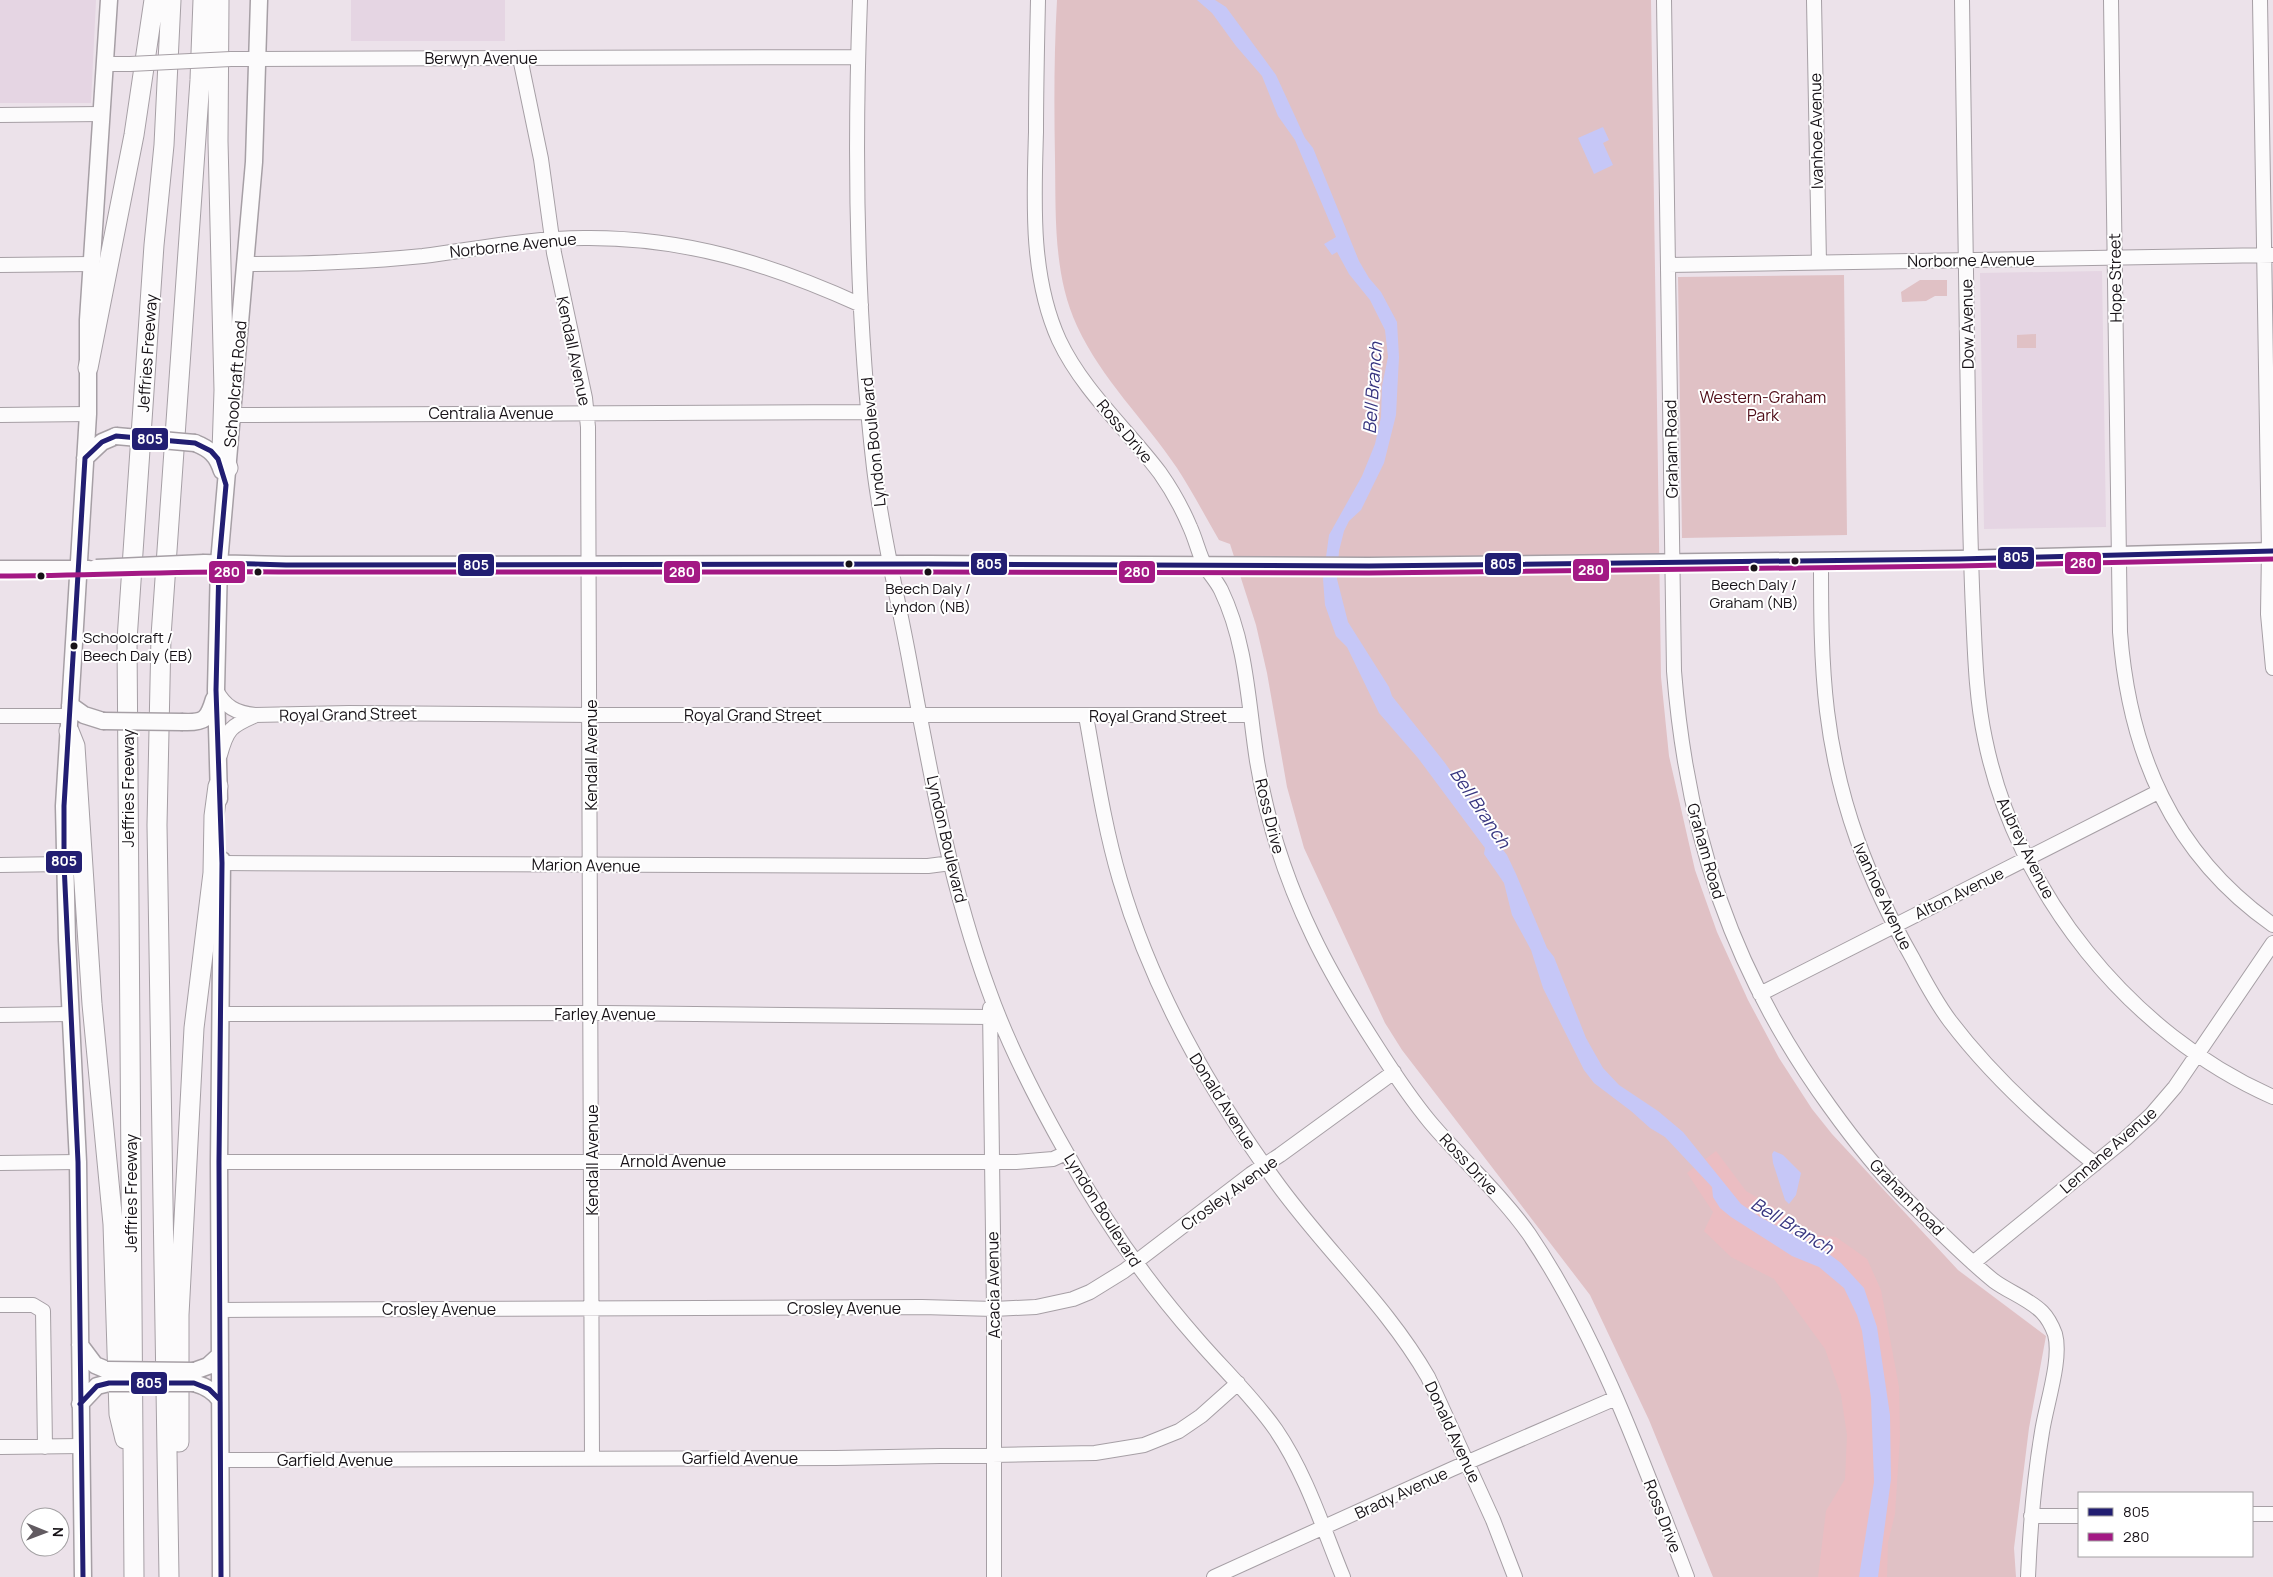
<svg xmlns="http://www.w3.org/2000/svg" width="2273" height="1577" font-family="Manrope,sans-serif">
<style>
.built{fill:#e5d5e3}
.green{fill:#e0c1c5}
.forest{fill:#ebbdc2}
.water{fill:#c6c7f7}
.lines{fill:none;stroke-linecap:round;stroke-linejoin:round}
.minor-casing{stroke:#a69fa5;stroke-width:16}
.major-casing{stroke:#a69fa5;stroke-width:19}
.highway-casing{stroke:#a69fa5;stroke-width:21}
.minor{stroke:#fcfbfc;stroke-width:14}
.major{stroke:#fcfbfc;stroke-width:16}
.highway{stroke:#fcfbfc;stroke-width:19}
.minor-bridge-casing{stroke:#a69fa5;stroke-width:16;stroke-linecap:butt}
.major-bridge-casing{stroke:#a69fa5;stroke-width:19;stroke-linecap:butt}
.minor-bridge{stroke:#fcfbfc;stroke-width:14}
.major-bridge{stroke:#fcfbfc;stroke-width:16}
.bus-1-casing{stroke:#fff;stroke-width:9}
.bus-2-casing{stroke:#fff;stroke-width:9}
.bus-1{stroke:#221e72;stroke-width:5}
.bus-2{stroke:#a31984;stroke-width:5}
.bus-dot{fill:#171217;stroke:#fff;stroke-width:2}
.labels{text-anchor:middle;stroke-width:4;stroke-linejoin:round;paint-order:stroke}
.bus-label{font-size:15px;fill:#171217;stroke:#fff}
.street-label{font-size:16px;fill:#171217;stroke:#fff}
.park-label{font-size:16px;fill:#4f0c17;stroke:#fff}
.water-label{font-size:18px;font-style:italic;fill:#383680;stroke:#fff}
.line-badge{stroke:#fff;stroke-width:2}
.badge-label{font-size:14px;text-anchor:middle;font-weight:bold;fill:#fff}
</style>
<rect width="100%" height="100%" fill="#ece2ea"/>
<!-- built -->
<path class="built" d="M 0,0 L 96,0 L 91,103 L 0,103 Z
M 351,0 L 505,0 L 505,41 L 351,41 Z
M 2102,271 L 2106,527 L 1984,529 L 1980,273 Z"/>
<!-- green -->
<path class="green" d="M 1057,0 L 1651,0 L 1661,677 L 1669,756 L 1695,870 L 1717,932 L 1748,1000 L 1779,1058 L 1812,1109 L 1832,1134 L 1958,1270 L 2046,1336 L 2029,1428 L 2014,1548 L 2016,1577 L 1713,1577 L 1649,1420 L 1590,1295 L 1402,1050 L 1385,1023 L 1304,848 L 1287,787 L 1267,673 L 1256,625 L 1230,544 L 1219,540 C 1205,516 1192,491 1177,468 C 1144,419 1102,380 1077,326 C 1053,274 1056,215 1055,159 C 1054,106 1054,53 1057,0 Z
M 1844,275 L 1847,535 L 1682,538 L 1678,277 Z
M 1920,280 L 1947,280 L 1947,296 L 1935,296 L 1926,301 L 1902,302 L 1901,292 Z
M 2036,334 L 2036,348 L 2017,348 L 2017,335 Z"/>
<!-- forest -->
<path class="forest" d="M 1716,1151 L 1746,1191 L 1780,1211 L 1812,1235 L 1836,1237 L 1867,1259 L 1881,1290 L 1899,1387 L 1900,1437 L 1895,1514 L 1888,1542 L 1887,1577 L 1818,1577 L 1826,1511 L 1845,1479 L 1847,1435 L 1841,1395 L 1825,1349 L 1774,1279 L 1731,1257 L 1704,1231 L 1713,1212 L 1687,1173 Z"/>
<!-- water -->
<path class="water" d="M 1197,0 L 1215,0 L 1226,7 L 1276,75 L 1305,138 L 1313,148 L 1359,261 L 1369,278 L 1381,292 L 1397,322 L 1399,357 L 1396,415 L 1384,463 L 1361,510 L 1349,521 L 1344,531 L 1339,551 L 1337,579 L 1348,622 L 1389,687 L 1392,696 L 1445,763 L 1489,825 L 1496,841 L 1507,855 L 1516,874 L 1547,948 L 1554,957 L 1586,1038 L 1603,1068 L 1619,1085 L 1658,1111 L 1683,1132 L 1741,1204 L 1760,1217 L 1825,1251 L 1841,1263 L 1864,1288 L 1877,1327 L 1890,1415 L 1891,1479 L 1878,1577 L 1859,1577 L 1874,1482 L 1871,1398 L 1862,1331 L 1857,1315 L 1844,1288 L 1819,1267 L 1792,1256 L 1731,1217 L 1720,1208 L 1713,1197 L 1712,1187 L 1665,1137 L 1650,1128 L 1631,1111 L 1594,1083 L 1584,1070 L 1543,988 L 1531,950 L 1512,915 L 1504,883 L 1484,854 L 1485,848 L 1418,758 L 1379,713 L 1347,647 L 1336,636 L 1325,605 L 1323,579 L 1329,535 L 1362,476 L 1375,444 L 1381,417 L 1382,386 L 1388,357 L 1385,330 L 1370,300 L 1349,274 L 1337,252 L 1332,255 L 1324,244 L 1336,237 L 1295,140 L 1278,116 L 1262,76 L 1236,46 L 1212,13 Z
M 1603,127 L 1609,140 L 1603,143 L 1613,165 L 1594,174 L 1578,138 Z
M 1774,1151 L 1783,1155 L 1801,1173 L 1796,1195 L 1789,1204 L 1785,1200 L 1773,1163 L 1772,1154 Z"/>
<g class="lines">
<defs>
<path id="minor" d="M 860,0 C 854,156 856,313 874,468 C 882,535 899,602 911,669 C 931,777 951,888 989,991 C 1009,1047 1037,1101 1066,1152 C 1103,1220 1147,1282 1198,1340 C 1224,1370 1253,1397 1276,1430 C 1306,1474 1323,1528 1343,1577
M 1038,0 C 1037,44 1036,88 1036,132 C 1034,201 1030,276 1059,340 C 1083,391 1127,429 1160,473 C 1172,490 1182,508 1190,527 C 1196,540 1199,555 1206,568 C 1211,575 1217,582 1221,590 C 1247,644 1248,703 1257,761 C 1267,822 1286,880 1313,936 C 1332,976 1355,1013 1379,1050 C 1395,1075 1411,1099 1430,1122 C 1462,1160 1500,1193 1529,1234 C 1598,1336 1643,1462 1687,1577
M 1664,0 L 1674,671 C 1687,836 1732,972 1830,1107 C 1853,1139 1878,1171 1906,1199 C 1935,1226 1963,1256 1994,1281 C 2009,1292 2029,1299 2042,1312 C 2048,1318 2052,1326 2055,1334 C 2062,1359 2046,1405 2042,1432 C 2034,1480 2030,1529 2028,1577
M 1814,0 L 1819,263
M 1962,0 C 1964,136 1966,273 1968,409 C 1969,477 1970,544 1973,611 C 1975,654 1976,697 1985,739 C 2016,892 2130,1034 2273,1097
M 2111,0 L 2120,632 C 2129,752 2172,854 2273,925
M 2260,0 L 2269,551 L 2268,614 L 2273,668
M 520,58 L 541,159 L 554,253 L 585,398 L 588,427 L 592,1458
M 231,59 L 857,57
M 105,64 L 130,64
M 0,115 L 102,114
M 246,264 C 305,264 364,262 423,256 C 477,249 530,238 584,238 C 684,237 771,264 861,305
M 0,265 L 92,264
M 1668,265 L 2273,255
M 0,415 L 88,414
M 233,415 L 868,412
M 1821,560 C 1821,610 1821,661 1827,711 C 1838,802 1868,880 1913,959 C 1924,980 1935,1001 1950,1021 C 1991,1075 2041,1121 2095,1164
M 216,690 C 225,707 236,713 255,715 L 349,713 L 591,715 L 1251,715
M 0,716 L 69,716
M 1086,716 C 1096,771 1104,826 1120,880 C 1152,989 1208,1088 1274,1179 C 1323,1248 1386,1304 1428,1377 L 1493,1520 L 1515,1577
M 220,755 C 227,729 231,726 254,716
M 222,863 L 928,866 L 951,863
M 0,865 L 64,864
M 1760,994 L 2158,792
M 990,1008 L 994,1309 L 994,1577
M 220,1014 L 603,1013 L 990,1017
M 0,1015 L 71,1014
M 219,1162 L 1016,1162 L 1053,1159 L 1066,1153
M 0,1163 L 78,1162
M 1973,1263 L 2125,1139 L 2151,1115 L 2175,1087 L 2273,943
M 0,1305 L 33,1305 L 43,1311 L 45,1447
M 220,1310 L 922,1307 L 994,1309 L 1036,1307 L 1073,1299 L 1090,1292 L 1124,1271 L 1251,1174 L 1280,1155 L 1394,1072
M 0,1447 L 81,1446
M 220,1460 L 836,1458 L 1095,1453 L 1144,1445 L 1179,1431 L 1201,1416 L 1238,1383
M 2252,1514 L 2273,1514
M 2031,1516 L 2079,1516
M 1214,1577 L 1452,1469 L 1616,1398"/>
<path id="major" d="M 195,443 C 210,449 217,455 222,471
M 85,458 L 102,442 L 116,436
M 204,563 L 286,565 L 928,564 L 1369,566 L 1959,559 L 2273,551
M 0,569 L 89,569
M 70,705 L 84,715 L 103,721
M 183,722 C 205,723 208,719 214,699
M 219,799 L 216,690 L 219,563 L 254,162 L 259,0
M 80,1345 L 95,1365 L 107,1370
M 194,1371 L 208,1366 L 220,1355
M 194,1383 C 205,1386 214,1391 220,1400
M 80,1404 L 97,1386 L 109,1383
M 83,1577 L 78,1162 L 67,940 L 64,806 L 88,414 L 88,320 L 109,0
M 221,1577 L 219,1162 L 222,860"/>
<path id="highway" d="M 219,0 L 218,141 L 224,390 L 222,452 L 228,468
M 88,368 L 134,135 L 154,0
M 69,731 L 75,746 L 92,1004 L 113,1224 L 119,1414 L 125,1439
M 179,1442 L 179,1315 L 194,1028 L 213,873 L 214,816 L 218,786
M 134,1577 L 127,640 L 154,245 L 164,145 L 171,0
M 169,1577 L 157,825 L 161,636 L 200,80 L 203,0"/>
</defs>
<!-- minor casing -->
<use href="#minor" class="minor-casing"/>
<!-- major casing -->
<use href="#major" class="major-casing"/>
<!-- highway casing -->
<use href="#highway" class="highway-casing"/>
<!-- minor -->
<use href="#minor" class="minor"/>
<!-- major -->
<use href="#major" class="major"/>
<!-- highway -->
<use href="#highway" class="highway"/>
<defs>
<path id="minor-bridge" d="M 130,64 L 231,59"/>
<path id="major-bridge" d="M 116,436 L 195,443
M 96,568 L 204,563
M 103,721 L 183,722
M 107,1370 L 194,1371
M 109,1383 L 194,1383"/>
</defs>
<!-- minor-bridge casing -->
<use href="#minor-bridge" class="minor-bridge-casing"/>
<!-- major-bridge casing -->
<use href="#major-bridge" class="major-bridge-casing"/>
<!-- minor-bridge -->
<use href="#minor-bridge" class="minor-bridge"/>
<!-- major-bridge -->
<use href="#major-bridge" class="major-bridge"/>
<defs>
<path id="bus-1" d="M 219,563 L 286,565 L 928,564 L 1369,566 L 1959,559 L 2273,551
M 80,1404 L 97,1386 L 109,1383 L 194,1383 L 209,1389 L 220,1400
M 83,1577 L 78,1162 L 64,864 L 64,806 L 85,458 L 102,442 L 116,436 L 195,443 L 211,451 L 218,459 L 226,485 L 219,563 L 216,690 L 222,863 L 219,1162 L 221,1577"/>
<path id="bus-2" d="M 0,576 C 95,576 191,570 286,572 L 928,572 L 1369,573 L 1959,566 L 2273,559"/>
</defs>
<!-- bus-1 casing -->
<use href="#bus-1" class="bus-1-casing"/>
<!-- bus-2 casing -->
<use href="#bus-2" class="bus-2-casing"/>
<!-- bus-1 -->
<use href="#bus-1" class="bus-1"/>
<!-- bus-2 -->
<use href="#bus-2" class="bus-2"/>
</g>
<!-- markers -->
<g class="bus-dot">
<circle cx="1795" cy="561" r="4.5"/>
<circle cx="849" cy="564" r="4.5"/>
<circle cx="1754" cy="568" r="4.5"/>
<circle cx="258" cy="572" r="4.5"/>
<circle cx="928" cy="572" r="4.5"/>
<circle cx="41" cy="576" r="4.5"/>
<circle cx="74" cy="646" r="4.5"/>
</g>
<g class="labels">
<!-- bus labels -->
<g class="bus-label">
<text x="1754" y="590">Beech Daly /<tspan x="1754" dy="18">Graham (NB)</tspan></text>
<text x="928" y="594">Beech Daly /<tspan x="928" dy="18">Lyndon (NB)</tspan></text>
<text x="83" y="643" text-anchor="start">Schoolcraft /<tspan x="83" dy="18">Beech Daly (EB)</tspan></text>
</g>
<!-- street labels -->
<g class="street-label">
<text x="481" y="64">Berwyn Avenue</text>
<text transform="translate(1816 131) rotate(-91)" y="6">Ivanhoe Avenue</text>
<text transform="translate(513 245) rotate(-6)" y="6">Norborne Avenue</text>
<text transform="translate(1971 260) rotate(-1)" y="6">Norborne Avenue</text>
<text transform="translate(2115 278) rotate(-91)" y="6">Hope Street</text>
<text transform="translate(1967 324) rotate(-91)" y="6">Dow Avenue</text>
<text transform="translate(574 351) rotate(78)" y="6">Kendall Avenue</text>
<text transform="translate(147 353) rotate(-86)" y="6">Jeffries Freeway</text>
<text transform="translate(235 384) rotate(-85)" y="6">Schoolcraft Road</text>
<text x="491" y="419">Centralia Avenue</text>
<text transform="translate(1125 431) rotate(50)" y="6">Ross Drive</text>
<text transform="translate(873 442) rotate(-96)" y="6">Lyndon Boulevard</text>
<text transform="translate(1671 449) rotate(-91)" y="6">Graham Road</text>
<text transform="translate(348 714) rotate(-1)" y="6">Royal Grand Street</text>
<text x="753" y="721">Royal Grand Street</text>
<text x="1158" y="722">Royal Grand Street</text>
<text transform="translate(591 755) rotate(-90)" y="6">Kendall Avenue</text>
<text transform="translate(128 788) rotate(-90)" y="6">Jeffries Freeway</text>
<text transform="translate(1270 816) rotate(76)" y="6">Ross Drive</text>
<text transform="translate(947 839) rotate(77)" y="6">Lyndon Boulevard</text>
<text transform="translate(2026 848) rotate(64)" y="6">Aubrey Avenue</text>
<text transform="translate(1706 851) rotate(74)" y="6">Graham Road</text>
<text transform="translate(586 865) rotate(1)" y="6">Marion Avenue</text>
<text transform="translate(1959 893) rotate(-26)" y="6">Alton Avenue</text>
<text transform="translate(1883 896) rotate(65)" y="6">Ivanhoe Avenue</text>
<text x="605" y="1020">Farley Avenue</text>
<text transform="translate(1223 1101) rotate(58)" y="6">Donald Avenue</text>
<text transform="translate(2108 1150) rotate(-41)" y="6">Lennane Avenue</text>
<text transform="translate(592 1160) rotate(-90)" y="6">Kendall Avenue</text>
<text x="673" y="1167">Arnold Avenue</text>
<text transform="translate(1469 1164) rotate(47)" y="6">Ross Drive</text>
<text transform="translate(131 1193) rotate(-90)" y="6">Jeffries Freeway</text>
<text transform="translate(1229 1193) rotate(-36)" y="6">Crosley Avenue</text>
<text transform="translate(1907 1197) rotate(46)" y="6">Graham Road</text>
<text transform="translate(1103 1210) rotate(58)" y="6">Lyndon Boulevard</text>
<text transform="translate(993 1285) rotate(-91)" y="6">Acacia Avenue</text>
<text x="844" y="1314">Crosley Avenue</text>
<text x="439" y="1315">Crosley Avenue</text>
<text transform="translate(1453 1432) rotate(65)" y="6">Donald Avenue</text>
<text x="740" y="1464">Garfield Avenue</text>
<text x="335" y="1466">Garfield Avenue</text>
<text transform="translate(1401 1493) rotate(-25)" y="6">Brady Avenue</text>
<text transform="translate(1663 1516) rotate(69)" y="6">Ross Drive</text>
</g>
<!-- park labels -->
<g class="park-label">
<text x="1763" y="403">Western-Graham<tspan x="1763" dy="18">Park</tspan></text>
</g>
<!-- water labels -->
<g class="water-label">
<text transform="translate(1373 388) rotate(-86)" y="6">Bell Branch</text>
<text transform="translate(1480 808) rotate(56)" y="6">Bell Branch</text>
<text transform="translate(1792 1226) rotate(31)" y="6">Bell Branch</text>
</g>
</g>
<g class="line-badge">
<rect x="131" y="427" width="38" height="24" rx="5" fill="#221e72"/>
<rect x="1997" y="546" width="38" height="24" rx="5" fill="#221e72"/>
<rect x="2064" y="551" width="38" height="24" rx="5" fill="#a31984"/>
<rect x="970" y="552" width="38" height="24" rx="5" fill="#221e72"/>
<rect x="1484" y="552" width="38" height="24" rx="5" fill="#221e72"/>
<rect x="457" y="553" width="38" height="24" rx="5" fill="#221e72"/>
<rect x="1572" y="558" width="38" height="24" rx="5" fill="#a31984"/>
<rect x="208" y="560" width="38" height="24" rx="5" fill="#a31984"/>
<rect x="663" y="560" width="38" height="24" rx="5" fill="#a31984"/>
<rect x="1118" y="560" width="38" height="24" rx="5" fill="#a31984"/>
<rect x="45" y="850" width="38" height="24" rx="5" fill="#221e72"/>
<rect x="130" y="1371" width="38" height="24" rx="5" fill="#221e72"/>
</g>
<g class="badge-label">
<text x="150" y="444">805</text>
<text x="2016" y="562">805</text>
<text x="2083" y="568">280</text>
<text x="989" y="569">805</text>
<text x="1503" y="569">805</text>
<text x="476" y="570">805</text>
<text x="1591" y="575">280</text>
<text x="227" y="577">280</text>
<text x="682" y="577">280</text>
<text x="1137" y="577">280</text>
<text x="64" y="866">805</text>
<text x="149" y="1388">805</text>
</g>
<!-- legend -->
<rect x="2078" y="1492" width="175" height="65" fill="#ffffff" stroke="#a2a0a2"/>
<rect x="2088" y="1508" width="25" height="8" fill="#221e72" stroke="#a2a0a2"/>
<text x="2123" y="1517" font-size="15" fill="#171217">805</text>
<rect x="2088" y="1533" width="25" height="8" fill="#a31984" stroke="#a2a0a2"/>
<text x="2123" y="1542" font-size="15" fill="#171217">280</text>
<!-- north arrow -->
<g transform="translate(45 1532) rotate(91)"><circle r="24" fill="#ffffff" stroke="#a2a0a2"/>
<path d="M0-4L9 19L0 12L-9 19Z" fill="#625b61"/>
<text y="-8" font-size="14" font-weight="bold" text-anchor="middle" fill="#171217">N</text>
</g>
</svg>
